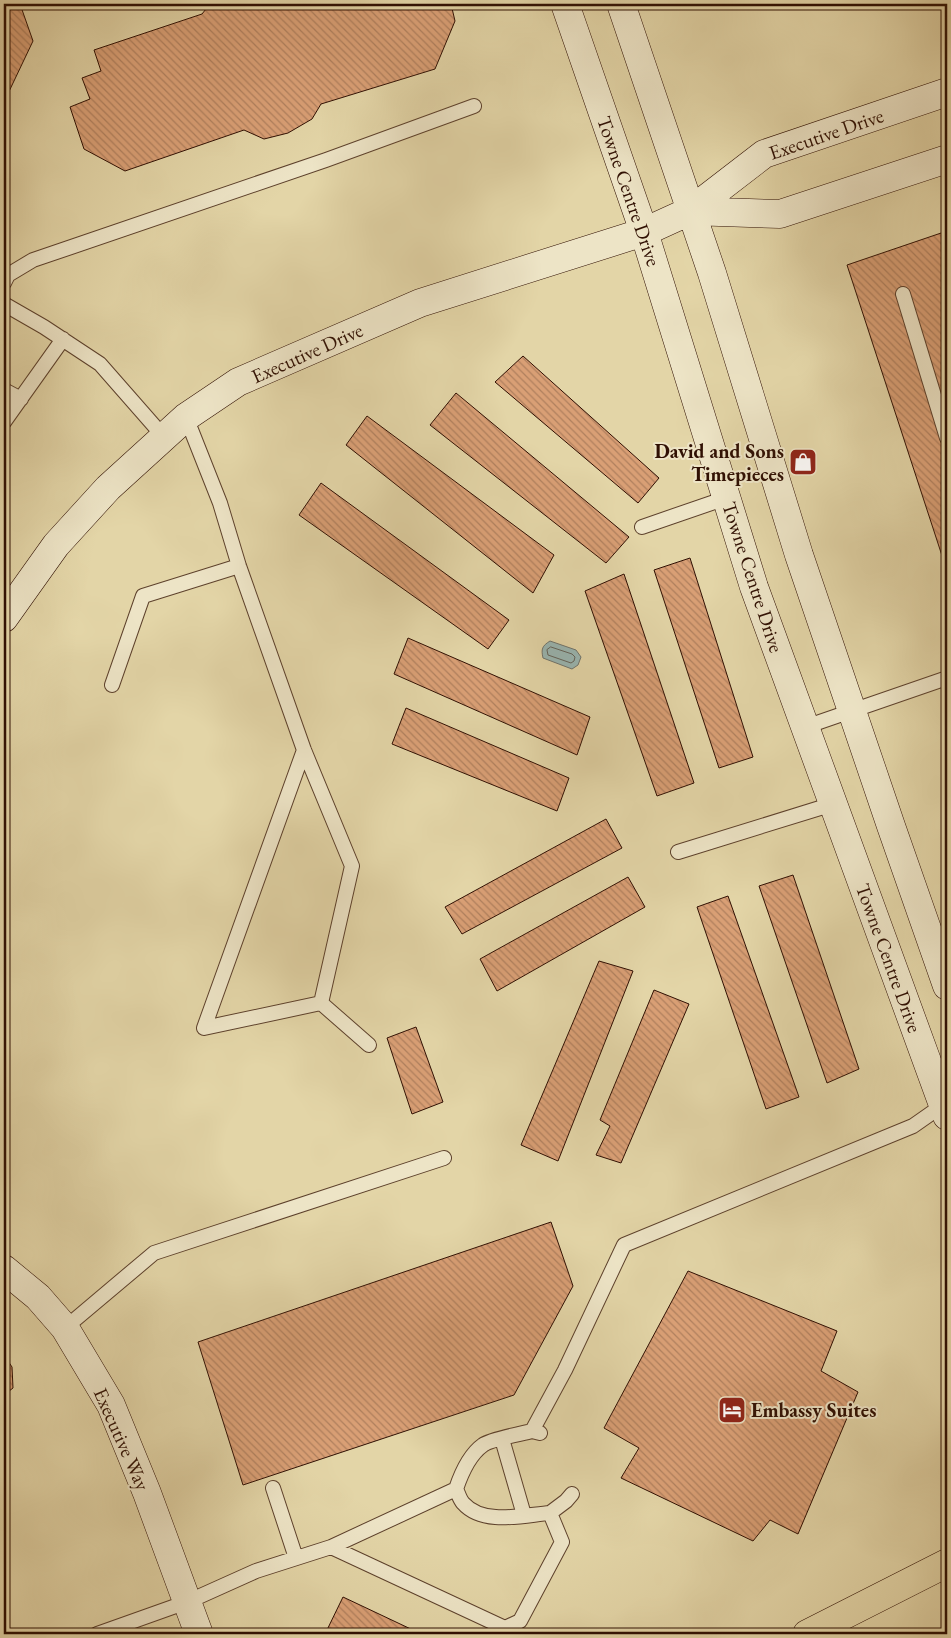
<svg xmlns="http://www.w3.org/2000/svg" width="951" height="1638" font-family="'EB Garamond',serif">
<style>
.water{fill:#99b6b2;stroke:#6f746c}
.lines{fill:none;stroke-linecap:round;stroke-linejoin:round}
.shore{stroke:#64635a;stroke-width:1}
.building{fill:url(#building-back-hatch);stroke:#301003}
.lane-casing{stroke:#5d412c;stroke-width:16}
.secondary-casing{stroke:#301003;stroke-width:29}
.primary-casing{stroke:#301003;stroke-width:29}
.lane{stroke:#ede4c6;stroke-width:14}
.secondary{stroke:#ede4c6;stroke-width:28}
.primary{stroke:#e3d5a7;stroke-width:28}
.labels{text-anchor:middle;stroke-width:4;stroke-linejoin:round;paint-order:stroke}
.street-label{font-size:20px;fill:#301003;stroke:#ede4c6}
.poi-label{font-size:20px;font-weight:bold;fill:#301003;stroke:#ede4c6;text-anchor:end}
</style>
<defs>
<pattern id="building-back-hatch" width="6" height="6" patternUnits="userSpaceOnUse" patternTransform="scale(1.25)"><rect width="6" height="6" fill="#d99f75"/><path d="M-1 5l2 2M0 0l6 6M5-1l2 2" fill="none" stroke="#b0805e"/></pattern>
</defs>
<rect width="100%" height="100%" fill="#e3d5a7"/>
<filter id="stains"><feTurbulence type="fractalNoise" baseFrequency=".004" numOctaves="4"/><feColorMatrix values="0 0 0 0 .2 0 0 0 0 .09 0 0 0 0 .02 0 0 0 .5 -.17"/></filter>
<radialGradient id="worn" r=".72"><stop offset=".6" stop-color="#630" stop-opacity="0"/><stop offset="1" stop-color="#630" stop-opacity=".3"/></radialGradient>
<!-- water -->
<path class="water" d="M 550,641 L 576,650 L 581,657 L 578,665 L 572,669 L 543,658 C 541,649 542,646 550,641 Z"/>
<g class="lines">
<!-- shore -->
<path class="shore" d="M 551,647 L 572,654 L 575,657 L 574,661 L 571,663 L 548,655 L 547,650 Z"/>
</g>
<!-- building -->
<path class="building" d="M 4,4 L 20,4 L 33,41 L 4,102 Z
M 210,4 L 451,4 L 455,21 L 435,69 L 321,104 L 312,119 L 288,133 L 264,139 L 244,130 L 125,171 L 84,149 L 70,107 L 90,99 L 82,78 L 101,71 L 94,50 L 202,14 Z
M 947,231 L 947,571 L 847,265 Z
M 523,356 L 659,478 L 638,503 L 495,382 Z
M 456,393 L 629,537 L 606,563 L 430,425 Z
M 367,416 L 554,555 L 533,593 L 346,445 Z
M 321,483 L 509,620 L 488,649 L 299,515 Z
M 690,558 L 753,757 L 719,768 L 654,570 Z
M 624,574 L 694,783 L 657,796 L 585,591 Z
M 408,638 L 590,717 L 577,755 L 394,674 Z
M 406,708 L 569,778 L 557,811 L 392,744 Z
M 606,819 L 622,848 L 462,934 L 445,907 Z
M 793,875 L 859,1069 L 827,1083 L 759,886 Z
M 628,877 L 645,907 L 497,991 L 480,959 Z
M 728,896 L 799,1097 L 766,1109 L 697,907 Z
M 599,961 L 633,971 L 558,1161 L 521,1145 Z
M 654,990 L 689,1004 L 621,1163 L 596,1155 L 610,1126 L 600,1120 Z
M 416,1027 L 443,1102 L 412,1114 L 387,1038 Z
M 551,1222 L 573,1286 L 514,1395 L 243,1485 L 198,1342 Z
M 688,1271 L 837,1331 L 821,1371 L 858,1392 L 798,1534 L 770,1520 L 753,1541 L 621,1478 L 639,1448 L 604,1428 Z
M 4,1355 L 12,1367 L 13,1388 L 4,1395 Z
M 343,1597 L 415,1631 L 420,1634 L 331,1634 L 326,1632 Z"/>
<g class="lines">
<defs>
<path id="lane" d="M 4,283 L 8,275 L 33,260 L 326,160 L 474,106
M 903,294 L 947,438
M 4,304 L 44,327 L 100,364 L 164,437
M 4,390 L 21,399
M 186,417 L 220,503 L 239,566 L 304,750 L 352,866 L 321,1003 L 369,1045
M 4,422 L 63,339
M 642,527 L 726,498
M 112,685 L 143,596 L 239,566
M 805,727 L 947,678
M 304,750 L 204,1028 L 321,1003
M 678,852 L 833,804
M 65,1328 L 154,1253 L 444,1158
M 532,1431 L 565,1370 L 624,1245 L 913,1126 L 943,1105
M 502,1439 L 524,1515
M 273,1488 L 296,1558
M 456,1489 C 458,1493 460,1500 463,1503 C 483,1526 524,1515 550,1513
M 331,1547 L 456,1489 C 461,1474 469,1455 483,1445 C 491,1439 521,1434 532,1431 L 540,1433
M 97,1634 L 187,1602 L 256,1571 L 331,1547 L 505,1628 L 520,1621 L 562,1542 L 550,1513 L 566,1501 L 572,1494"/>
<path id="secondary" d="M 565,4 L 644,232 L 754,587 L 947,1116
M 621,4 L 712,273 L 799,555 L 891,826 L 947,986
M 690,211 L 780,214 L 947,159
M 4,618 L 56,545 L 108,488 L 186,417 L 238,382 L 420,303 L 644,232 L 690,211 L 764,154 L 947,92
M 4,1269 L 38,1297 L 65,1328 L 111,1405 L 147,1493 L 199,1634"/>
<path id="primary" d="M 807,1634 L 947,1563"/>
</defs>
<!-- lane casing -->
<use href="#lane" class="lane-casing"/>
<!-- secondary casing -->
<use href="#secondary" class="secondary-casing"/>
<!-- primary casing -->
<use href="#primary" class="primary-casing"/>
<!-- lane -->
<use href="#lane" class="lane"/>
<!-- secondary -->
<use href="#secondary" class="secondary"/>
<!-- primary -->
<use href="#primary" class="primary"/>
</g>
<!-- icons -->
<defs>
<symbol id="shop-square" viewBox="-11 -11 22 22"><rect x="-9" y="-9" width="18" height="18" rx="4" fill="#8f2418" stroke="#ede4c6"/><path d="M-5-2.5h2.3a2.7 3.5 0 0 1 5.4 0H5L5.5 6h-11ZM-1.5-2.5h3a1.5 2.3 0 0 0-3 0Z" fill="#fff"/></symbol>
<symbol id="hotel-square" viewBox="-11 -11 22 22"><rect x="-9" y="-9" width="18" height="18" rx="4" fill="#8f2418" stroke="#ede4c6"/><path d="M-6-4.5h1.5V1H6V5H4.5V3h-9V5H-6ZM-4 0a1.8 1.8 0 1 1 3.6 0ZM.5 0V-2.5h3Q6-2.5 6 0Z" fill="#fff"/></symbol>
</defs>
<g fill-rule="evenodd">
<use href="#shop-square" x="787" y="446" width="32" height="32"/>
<use href="#hotel-square" x="716" y="1394" width="32" height="32"/>
</g>
<g class="labels">
<!-- street labels -->
<g class="street-label">
<text transform="translate(826 134) rotate(-19)" y="7">Executive Drive</text>
<text transform="translate(629 191) rotate(71)" y="7">Towne Centre Drive</text>
<text transform="translate(307 353) rotate(-24)" y="7">Executive Drive</text>
<text transform="translate(753 577) rotate(72)" y="7">Towne Centre Drive</text>
<text transform="translate(889 958) rotate(70)" y="7">Towne Centre Drive</text>
<text transform="translate(122 1439) rotate(66)" y="7">Executive Way</text>
</g>
<!-- poi labels -->
<g class="poi-label">
<text x="784" y="458">David and Sons<tspan x="784" dy="23">Timepieces</tspan></text>
<text x="751" y="1417" text-anchor="start">Embassy Suites</text>
</g>
</g>
<!-- margin -->
<rect width="951" height="1638" fill="none" stroke="#e3d5a7" stroke-width="20"/>
<rect x="5" y="5" width="941" height="1628" fill="none" stroke="#301003" stroke-width="2.5"/>
<rect x="10" y="10" width="931" height="1618" fill="none" stroke="#301003"/>
<rect width="100%" height="100%" filter="url(#stains)"/>
<rect width="100%" height="100%" fill="url(#worn)"/>
</svg>
